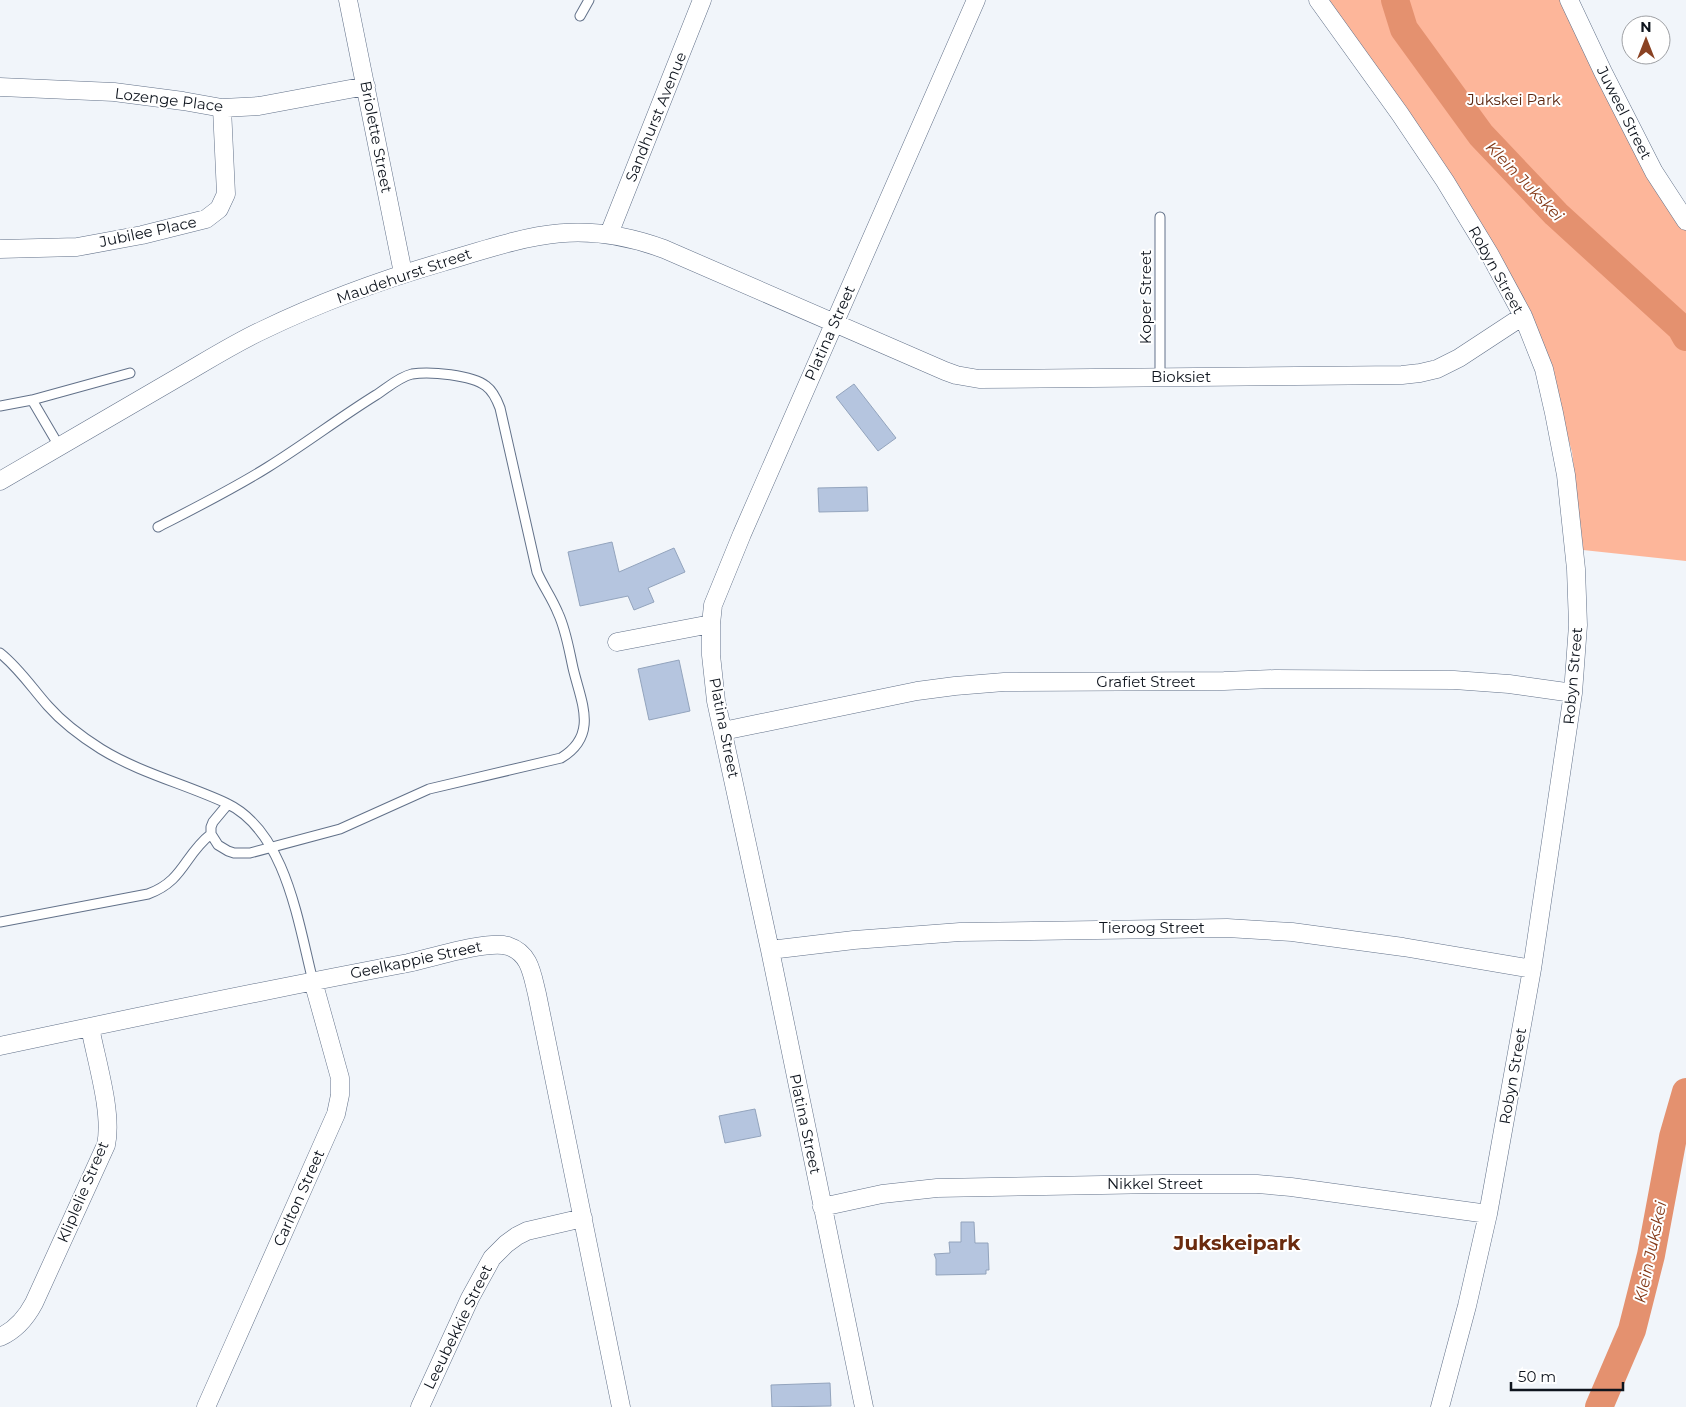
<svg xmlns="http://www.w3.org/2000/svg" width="1686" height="1407" font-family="Montserrat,sans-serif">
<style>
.green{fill:#fdb69a}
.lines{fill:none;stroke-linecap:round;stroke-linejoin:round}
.river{stroke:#e4916f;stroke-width:28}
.building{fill:#b5c5df;stroke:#93a4bd}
.service-casing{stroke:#627189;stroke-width:11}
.minor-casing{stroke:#627189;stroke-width:19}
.service{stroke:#fff;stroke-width:9}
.minor{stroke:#fff;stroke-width:18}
.labels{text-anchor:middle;stroke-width:4;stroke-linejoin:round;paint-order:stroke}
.street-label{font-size:15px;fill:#0e141d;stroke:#fff}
.park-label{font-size:15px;fill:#5c2710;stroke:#fff}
.water-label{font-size:16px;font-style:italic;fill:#833816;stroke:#fff}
.district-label{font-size:20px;font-weight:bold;fill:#6b2b0e;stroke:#fff}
</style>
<rect width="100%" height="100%" fill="#f1f5fa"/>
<!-- green -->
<path class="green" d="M 1326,0 L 1574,0 L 1644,153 L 1686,205 L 1686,561 L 1583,550 L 1572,452 L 1549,371 L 1530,319 Z"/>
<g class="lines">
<!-- river -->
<path class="river" d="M 1395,0 L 1404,29 L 1481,135 L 1556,214 L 1681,328 L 1686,337
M 1599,1407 L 1632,1330 L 1651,1255 L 1673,1137 L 1686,1092"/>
</g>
<!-- building -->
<path class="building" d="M 854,384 L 896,438 L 878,451 L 836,397 Z
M 867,487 L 868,511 L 819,512 L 818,488 Z
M 612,542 L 619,572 L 674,548 L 685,572 L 648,588 L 654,602 L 634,610 L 628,596 L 580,606 L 568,552 Z
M 679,660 L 690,711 L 649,720 L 638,669 Z
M 755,1109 L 761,1136 L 725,1143 L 719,1116 Z
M 961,1222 L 974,1222 L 975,1243 L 988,1243 L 989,1270 L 986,1270 L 986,1274 L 936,1275 L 936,1259 L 934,1254 L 950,1253 L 949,1242 L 961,1242 Z
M 830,1383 L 831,1406 L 772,1407 L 771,1385 Z"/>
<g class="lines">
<defs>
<path id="service" d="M 580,16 L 589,0
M 1160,217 L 1160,378
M 32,400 L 59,446
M 0,406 L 32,400 L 130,373
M 158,527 C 195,508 233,489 268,467 C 305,444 339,418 376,395 C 387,388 399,377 412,374 C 430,371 472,375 486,386 C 493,391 497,400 500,408 L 537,572 C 543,586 552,598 558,613 C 566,630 569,650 573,668 C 581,702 599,735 561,758 L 429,789 L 340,829 L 250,853 L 234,853 L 228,851 L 218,845 L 211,834 L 211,827 L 213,822 L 228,804
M 0,653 C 19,668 32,688 48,706 C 63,723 82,737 101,749 C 140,773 185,784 226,803 C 286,831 298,923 313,981
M 0,922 L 148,894 C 184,881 184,855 211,834"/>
<path id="minor" d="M 348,0 L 403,273
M 1318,0 L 1400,114 L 1445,181 L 1490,255 L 1523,316 L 1544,369 L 1554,413 L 1566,475 L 1576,569 L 1578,625 L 1573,693 L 1532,969 L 1488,1214 L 1467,1306 L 1440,1407
M 1569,0 L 1603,72 L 1654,172 L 1686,221
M 0,87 L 114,92 L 183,101 L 222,108 L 259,106 L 366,86
M 609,234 L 702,0
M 0,249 L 77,247 L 142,235 L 206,219 L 219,209 L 226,194 L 222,108
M 0,481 C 59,447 118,412 177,378 C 205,362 233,344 263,330 C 321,302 381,280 443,262 C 527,237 577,217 664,249 L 945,371 L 956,375 L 979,379 L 1297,376 L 1402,375 L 1420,373 L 1437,369 L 1459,358 L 1523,316
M 617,642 L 711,624
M 723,731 L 917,691 L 955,686 L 1004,682 L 1224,681 L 1275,679 L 1454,680 L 1509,684 L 1573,693
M 770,950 L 854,940 L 960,932 L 1227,928 L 1292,932 L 1403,947 L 1532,969
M 0,1046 C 136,1017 271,989 408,963 C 431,958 487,940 508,946 C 530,953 532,974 537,994 L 621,1407
M 822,1207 L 882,1194 L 937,1188 L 1160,1184 L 1257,1184 L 1291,1187 L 1488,1214
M 0,1337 C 16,1330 26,1318 34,1303 L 106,1145 C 113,1113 96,1060 90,1027
M 206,1407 L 336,1114 L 340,1095 L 340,1078 L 313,981
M 420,1407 L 470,1298 L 492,1258 L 506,1244 L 517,1236 L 527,1231 L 583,1218
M 864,1407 L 770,950 L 716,701 L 711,655 L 711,624 L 713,605 L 742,534 L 976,0"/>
</defs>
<!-- service casing -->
<use href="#service" class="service-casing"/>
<!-- minor casing -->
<use href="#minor" class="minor-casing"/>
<!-- service -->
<use href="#service" class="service"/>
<!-- minor -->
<use href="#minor" class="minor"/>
</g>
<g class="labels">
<!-- street labels -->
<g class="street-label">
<text transform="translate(169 100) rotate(7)" y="5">Lozenge Place</text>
<text transform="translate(1624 113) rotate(63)" y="5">Juweel Street</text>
<text transform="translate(656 117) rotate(-68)" y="5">Sandhurst Avenue</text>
<text transform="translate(376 137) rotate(79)" y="5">Briolette Street</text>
<text transform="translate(148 232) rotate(-12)" y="5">Jubilee Place</text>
<text transform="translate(1496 270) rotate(61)" y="5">Robyn Street</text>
<text transform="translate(404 276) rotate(-19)" y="5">Maudehurst Street</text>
<text transform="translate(1146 297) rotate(-90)" y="5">Koper Street</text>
<text transform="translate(830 333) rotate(-66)" y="5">Platina Street</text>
<text x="1181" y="382">Bioksiet</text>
<text transform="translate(1573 676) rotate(-85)" y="5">Robyn Street</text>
<text x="1146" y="687">Grafiet Street</text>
<text transform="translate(724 728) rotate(79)" y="5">Platina Street</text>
<text x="1152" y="933">Tieroog Street</text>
<text transform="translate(416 960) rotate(-12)" y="5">Geelkappie Street</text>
<text transform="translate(1513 1076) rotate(-80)" y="5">Robyn Street</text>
<text transform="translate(805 1124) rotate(78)" y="5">Platina Street</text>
<text x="1155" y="1189">Nikkel Street</text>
<text transform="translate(83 1192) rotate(-67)" y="5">Kliplelie Street</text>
<text transform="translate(299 1198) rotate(-66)" y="5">Carlton Street</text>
<text transform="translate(458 1327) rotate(-64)" y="5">Leeubekkie Street</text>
</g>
<!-- park labels -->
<g class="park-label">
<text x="1514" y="105">Jukskei Park</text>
</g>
<!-- water labels -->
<g class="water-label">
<text transform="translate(1525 181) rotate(46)" y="6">Klein Jukskei</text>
<text transform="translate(1650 1252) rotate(-78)" y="6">Klein Jukskei</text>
</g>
<!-- district labels -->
<g class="district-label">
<text x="1237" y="1250">Jukskeipark</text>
</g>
</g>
<!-- north arrow -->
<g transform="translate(1646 40)"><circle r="24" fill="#ffffff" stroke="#9fa1a5"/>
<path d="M0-4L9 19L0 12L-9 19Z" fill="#8a4223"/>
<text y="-8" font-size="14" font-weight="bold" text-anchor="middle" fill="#0e141d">N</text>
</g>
<!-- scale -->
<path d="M1511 1382v8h112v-8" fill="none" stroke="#0e141d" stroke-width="2.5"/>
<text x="1518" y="1382" font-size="15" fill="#0e141d" stroke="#ffffff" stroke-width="4" paint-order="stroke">50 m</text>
</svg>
